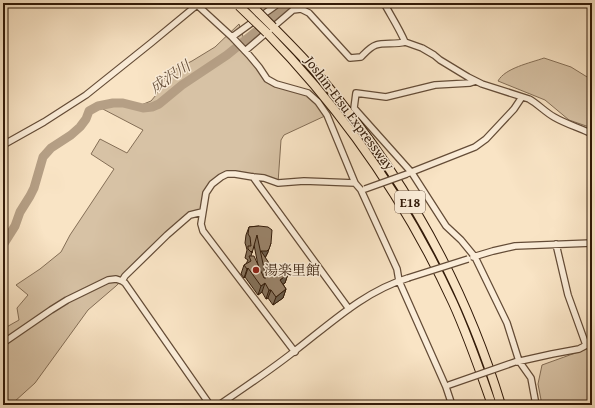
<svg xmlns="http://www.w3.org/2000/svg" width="595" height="408" font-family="'Gentium Book Plus','Noto Serif JP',serif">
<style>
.green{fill:#d7c2a5;stroke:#846e56}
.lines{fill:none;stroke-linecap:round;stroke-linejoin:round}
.river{stroke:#b59f85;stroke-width:9}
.minor-casing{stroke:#644c37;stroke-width:8}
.highway-casing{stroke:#321a08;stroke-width:10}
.minor{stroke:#fbedd9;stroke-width:5.5}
.highway{stroke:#f9e4c5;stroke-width:8}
.minor-bridge-casing{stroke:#644c37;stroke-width:8;stroke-linecap:butt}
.highway-bridge-casing{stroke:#321a08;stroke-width:10;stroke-linecap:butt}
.minor-bridge{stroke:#fbedd9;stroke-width:5.5}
.highway-bridge{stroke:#f9e4c5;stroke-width:8}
.wall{fill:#84715b;stroke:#321a08;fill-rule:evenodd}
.shaded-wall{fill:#6b5c4a;stroke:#321a08}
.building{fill:#99836a;stroke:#321a08}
.poi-dot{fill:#8f2418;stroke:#fbedd9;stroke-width:1.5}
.labels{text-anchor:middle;stroke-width:3;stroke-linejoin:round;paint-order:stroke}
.shield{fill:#fbedd9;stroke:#6e5947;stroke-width:1}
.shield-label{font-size:13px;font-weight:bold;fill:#321a08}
.street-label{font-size:14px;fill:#321a08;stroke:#fbedd9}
.poi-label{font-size:14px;fill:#321a08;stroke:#fbedd9;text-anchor:start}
.water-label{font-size:15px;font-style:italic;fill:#664f3a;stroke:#fbedd9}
</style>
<rect width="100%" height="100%" fill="#f9e4c5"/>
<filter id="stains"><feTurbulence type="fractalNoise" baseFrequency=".005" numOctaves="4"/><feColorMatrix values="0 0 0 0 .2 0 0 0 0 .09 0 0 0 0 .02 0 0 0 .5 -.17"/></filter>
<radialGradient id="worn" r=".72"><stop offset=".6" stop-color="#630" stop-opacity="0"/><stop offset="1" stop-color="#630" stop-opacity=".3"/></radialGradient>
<!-- green -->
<path class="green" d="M 239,24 L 249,55 L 267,79 L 308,96 L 327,115 L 284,135 L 281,140 L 278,183 L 227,174 L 206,193 L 202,212 L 190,215 L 116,286 L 88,310 L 35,383 L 14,402 L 7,405 L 3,405 L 3,329 L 19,320 L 17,308 L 28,295 L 16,285 L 40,269 L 61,252 L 70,235 L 114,169 L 91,154 L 100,139 L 127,153 L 143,130 L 99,107 L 111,105 L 141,105 L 151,101 L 156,95 L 163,80 L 166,76 L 174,70 L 192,61 L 215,47 Z
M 544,58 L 571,67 L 592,80 L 592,128 L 569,120 L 545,100 L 498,81 C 505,68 530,63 544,58 Z
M 592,347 L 592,405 L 542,405 L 538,384 L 542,365 Z"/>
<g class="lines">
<!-- river -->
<path class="river" d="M 3,245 L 15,226 L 20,212 L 30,196 L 34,188 L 43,157 L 51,148 L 71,135 L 80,127 L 86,119 L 89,111 L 98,106 L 113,103 L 123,103 L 143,108 L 152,107 L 159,104 L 182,85 L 227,55 L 280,12 L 288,3"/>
<defs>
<path id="minor" d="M 195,3 L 232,37 L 249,55 L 259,67 L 267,79 L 276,84 L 308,93 L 318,102 L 327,115 L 355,183 L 361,190 L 397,269 L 399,281 L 446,387 L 452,405
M 384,3 C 391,16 399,28 405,42 L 422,48 L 434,55 L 440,60 L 468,77 L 482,84 L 529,99 C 538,104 545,112 554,117 C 566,124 580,128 592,134
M 232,37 L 275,6 L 278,3
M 245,51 L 293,10 L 301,9 L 309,13 L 350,58 L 361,57 C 365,53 370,47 376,45 C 384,42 395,45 405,42
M 476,81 L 470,83 L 435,85 L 386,97 L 356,93 L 354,108 L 412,173 L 446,226 L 461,240 L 475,257 L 507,323 L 519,361 L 531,378 L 536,405
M 3,145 L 44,122 L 86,95 L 151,43 L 197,5
M 409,173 L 475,147 L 486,139 L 514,109 L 522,97
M 253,177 L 349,309
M 556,244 L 568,295 L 586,345
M 473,257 L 493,251 L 515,246 L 592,243
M 122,281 L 125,276 L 167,235 L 190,215 L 202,212
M 3,343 L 51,310 L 67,300 L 108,280 L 116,279 L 122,281 L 125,283 L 210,405
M 295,352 L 203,231 L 201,224 L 206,193 L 212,184 L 221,177 L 227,174 L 235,174 L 253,177 L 264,178 L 278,183 L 304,181 L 355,183
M 516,362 L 552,354 L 579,349 L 592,342
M 219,405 C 245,387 271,370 296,350 C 331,323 365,291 408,278"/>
<path id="highway" d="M 273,27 C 290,44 306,60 321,78 C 402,174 465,285 501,405
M 267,33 C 344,112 407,203 453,303 C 468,336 480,371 492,405"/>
</defs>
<!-- minor casing -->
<use href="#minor" class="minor-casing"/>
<!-- highway casing -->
<use href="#highway" class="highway-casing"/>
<!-- minor -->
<use href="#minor" class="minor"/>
<!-- highway -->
<use href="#highway" class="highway"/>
<defs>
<path id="minor-bridge" d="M 365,189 L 407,174
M 408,278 L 468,259
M 449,385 L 515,362"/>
<path id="highway-bridge" d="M 249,3 L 273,27
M 239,6 L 267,33"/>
</defs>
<!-- minor-bridge casing -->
<use href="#minor-bridge" class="minor-bridge-casing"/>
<!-- highway-bridge casing -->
<use href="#highway-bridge" class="highway-bridge-casing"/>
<!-- minor-bridge -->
<use href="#minor-bridge" class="minor-bridge"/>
<!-- highway-bridge -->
<use href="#highway-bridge" class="highway-bridge"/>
</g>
<!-- wall -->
<path class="wall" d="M 259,226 L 268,252 L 265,258 L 275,272 L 288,274 L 285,283 L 283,284 L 286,289 L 283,298 L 273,305 L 268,298 L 266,299 L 262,292 L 258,295 L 245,277 L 244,278 L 241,274 L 244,265 L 246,264 L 248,260 L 245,258 L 247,250 L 246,246 L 245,243 L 246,235 L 249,227 ZM 254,245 L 258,265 L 251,256 Z"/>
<!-- shaded-wall -->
<path class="shaded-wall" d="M 271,243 L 268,252 L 265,258 L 261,251 Z
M 248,268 L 245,277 L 244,278 L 247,269 Z
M 288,274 L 285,283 L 277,288 L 280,280 Z
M 265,283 L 262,292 L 258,295 L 261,286 Z
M 286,289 L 283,298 L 273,305 L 276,297 Z
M 269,290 L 271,290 L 268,298 L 266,299 Z"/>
<!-- building -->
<path class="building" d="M 259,226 L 268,227 L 272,230 L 271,243 L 269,249 L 267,251 L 261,251 L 275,272 L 283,267 L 288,274 L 280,280 L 286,289 L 276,297 L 271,290 L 269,290 L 265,283 L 261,286 L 248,268 L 247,269 L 244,265 L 251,261 L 249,256 L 254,256 L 264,278 L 266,278 L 257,235 L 252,253 L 252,251 L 251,252 L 248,249 L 248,246 L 251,246 L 250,237 L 248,234 L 249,227 Z"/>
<!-- markers -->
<circle class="poi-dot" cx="256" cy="270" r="4"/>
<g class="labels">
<!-- shield labels -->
<rect class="shield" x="395" y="191" width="30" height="22" rx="3"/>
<g class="shield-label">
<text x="410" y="207">E18</text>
</g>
<!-- street labels -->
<g class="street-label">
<text transform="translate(350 113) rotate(53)" y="5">Joshin-Etsu Expressway</text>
</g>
<!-- poi labels -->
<g class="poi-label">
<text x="264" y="275">湯楽里館</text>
</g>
<!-- water labels -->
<g class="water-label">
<text transform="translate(170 77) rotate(-34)" y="5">成沢川</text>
</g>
</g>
<!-- margin -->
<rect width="595" height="408" fill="none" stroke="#f9e4c5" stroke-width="16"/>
<rect x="4" y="4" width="587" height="400" fill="none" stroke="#321a08" stroke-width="2"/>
<rect x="8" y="8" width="579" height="392" fill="none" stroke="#321a08"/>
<rect width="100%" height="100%" filter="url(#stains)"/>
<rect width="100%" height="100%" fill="url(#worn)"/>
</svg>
